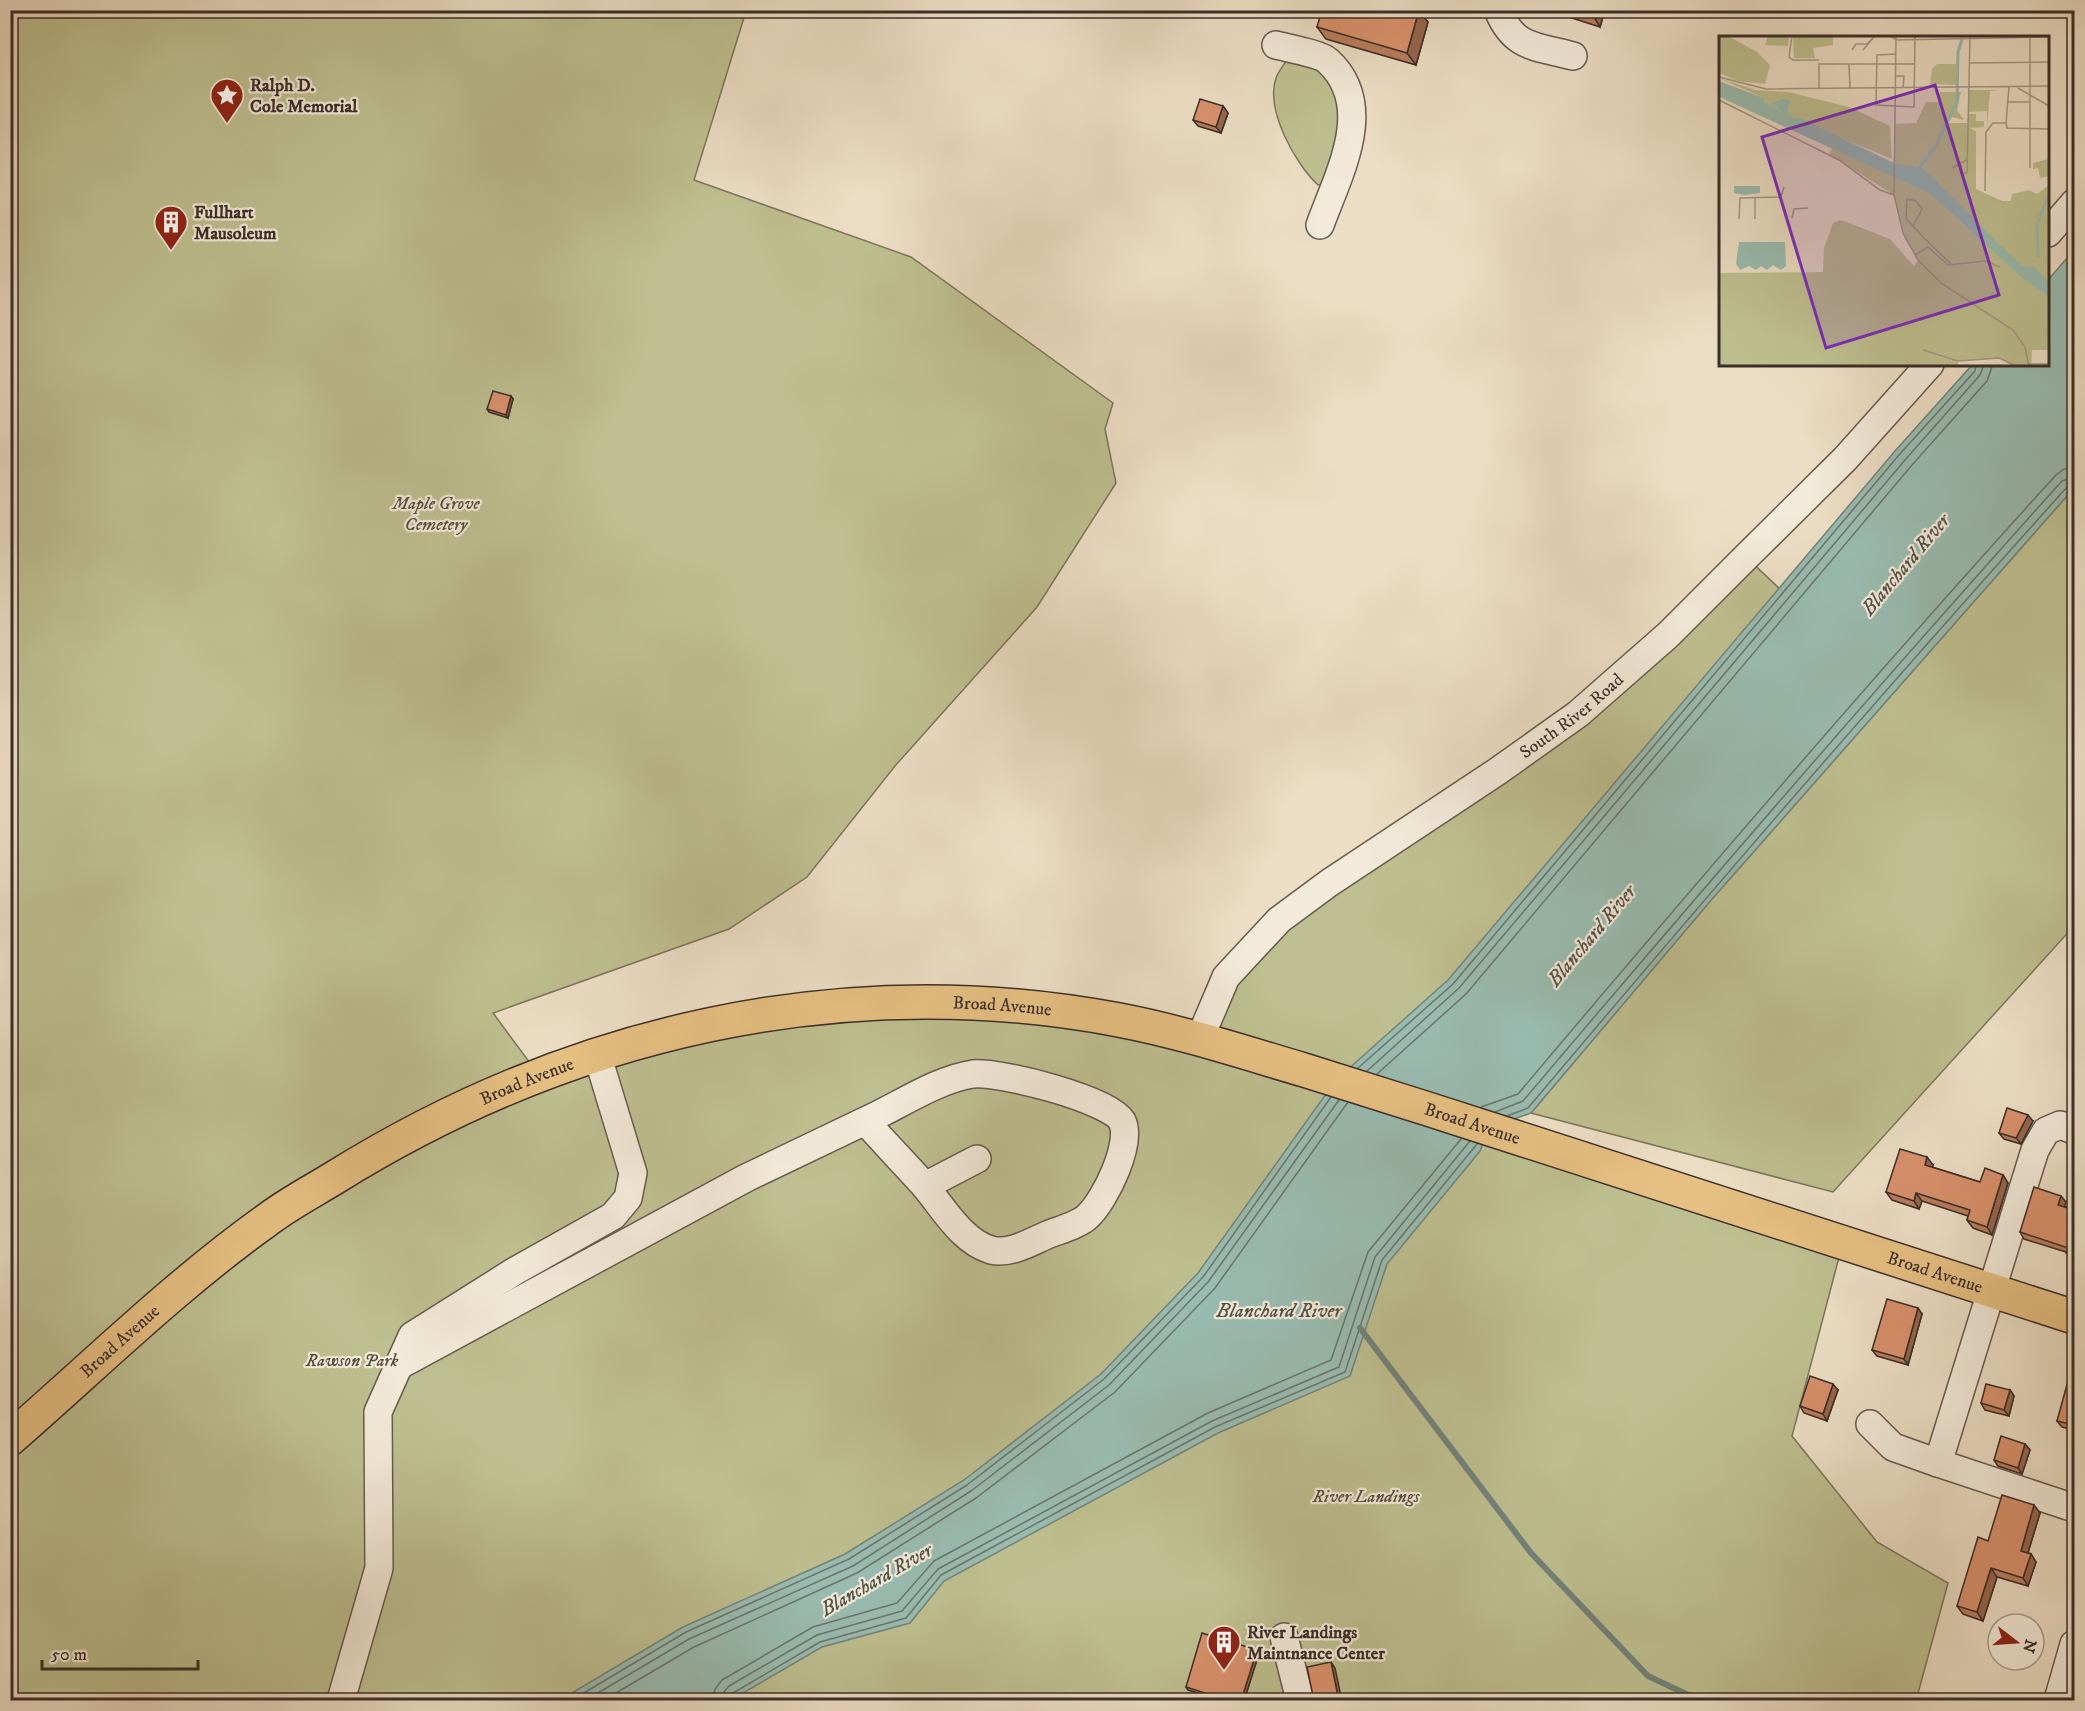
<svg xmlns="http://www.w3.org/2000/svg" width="2085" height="1711" font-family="'IM FELL DW Pica',serif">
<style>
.green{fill:#bebf90;stroke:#7c765c;stroke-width:1.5}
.water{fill:#99bcb1;stroke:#73837b;stroke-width:1.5}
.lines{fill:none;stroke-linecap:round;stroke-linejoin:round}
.shore{stroke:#6a756d;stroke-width:1.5}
.stream{stroke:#73837b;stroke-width:6}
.minor-casing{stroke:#675a50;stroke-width:30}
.major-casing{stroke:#3b2e29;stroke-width:36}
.minor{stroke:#f3ead9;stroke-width:27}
.major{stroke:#e6bf82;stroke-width:33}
.wall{fill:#ba7d5d;stroke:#3b2e29;stroke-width:1.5}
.shaded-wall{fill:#97664c;stroke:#3b2e29;stroke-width:1.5}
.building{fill:#d8916c;stroke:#3b2e29;stroke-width:1.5}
.labels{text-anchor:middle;stroke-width:4.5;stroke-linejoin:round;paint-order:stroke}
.poi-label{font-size:18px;font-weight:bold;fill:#3b2e29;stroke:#f3ead9;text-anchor:start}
.park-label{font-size:18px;font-style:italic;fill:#554b3e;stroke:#f3ead9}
.street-label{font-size:18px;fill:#3b2e29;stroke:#f3ead9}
.water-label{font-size:20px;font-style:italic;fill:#52524b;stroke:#f3ead9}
.inset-river{fill:none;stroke:#99bcb1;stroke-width:3}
.inset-road{fill:none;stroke:#a59887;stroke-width:1.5}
.view{fill:#7b2cbf;fill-opacity:0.15;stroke:#7b2cbf;stroke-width:3}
.inset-edge{fill:none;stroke:#3b2e29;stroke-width:3}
</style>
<rect width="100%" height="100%" fill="#ecdec5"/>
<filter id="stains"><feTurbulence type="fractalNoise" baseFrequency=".00333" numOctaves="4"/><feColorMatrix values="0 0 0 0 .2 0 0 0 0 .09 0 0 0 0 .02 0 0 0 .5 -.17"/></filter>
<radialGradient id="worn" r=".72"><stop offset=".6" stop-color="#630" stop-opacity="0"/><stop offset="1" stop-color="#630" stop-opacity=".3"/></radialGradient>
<!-- green -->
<path class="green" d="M 11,11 L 746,11 L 694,180 L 911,257 L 1113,403 L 1105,429 L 1116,483 L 1037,607 L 895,766 L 807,877 L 729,929 L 493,1013 L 538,1074 L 763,1015 L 950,1003 L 1200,1038 L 1279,920 L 1578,714 L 1746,557 L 1836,642 L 1443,1113 L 1843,1242 L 1792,1436 L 1877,1542 L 1948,1583 L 1917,1697 L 1924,1700 L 11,1700 Z
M 1300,60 C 1363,86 1339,131 1327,183 L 1318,185 C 1295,164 1265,109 1276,78 C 1278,72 1283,66 1286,61 Z
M 2074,488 L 2074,926 L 1833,1192 L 1531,1113 L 1712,899 Z"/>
<!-- water -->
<path class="water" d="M 2074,250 L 2074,488 L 1712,899 L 1531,1113 L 1489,1128 L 1480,1151 L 1387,1264 L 1350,1376 L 1218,1433 L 944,1581 L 910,1623 L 822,1647 L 731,1700 L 560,1700 L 683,1627 L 845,1554 L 964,1480 L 1101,1374 L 1198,1273 L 1336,1080 L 1448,980 L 1895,451 L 1972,365 L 2048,364 L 2048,280 Z"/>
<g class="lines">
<!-- shore -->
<path class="shore" d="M 1358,1068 L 1453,984 L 1899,455 L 1975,371 L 1976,364
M 1367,1071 L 1459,988 L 1905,460 L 1980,375 L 1984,364
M 1377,1074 L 1466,994 L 1912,465 L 1987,381 L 1993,364
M 1481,1107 L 1518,1094 C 1694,885 1872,677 2056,475 L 2064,469 L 2074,468
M 1495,1112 L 1523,1101 C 1700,892 1879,684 2062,481 L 2074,477
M 1507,1116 L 1528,1108 C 1705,898 1884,690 2068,486 L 2074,484
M 572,1700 L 686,1632 L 849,1559 L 967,1485 L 1104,1379 L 1203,1277 L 1331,1097
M 586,1700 L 689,1639 L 853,1566 L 971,1491 L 1109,1385 L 1208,1282 L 1339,1100
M 604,1700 L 694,1647 L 857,1573 L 976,1498 L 1115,1392 L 1215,1288 L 1348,1102
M 713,1700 L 715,1689 L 722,1680 L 813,1627 L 897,1603 L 934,1561 L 1208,1413 L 1331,1360 L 1368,1252 L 1461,1139
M 722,1700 L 723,1693 L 729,1686 L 817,1635 L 902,1611 L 938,1569 L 1212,1421 L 1339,1367 L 1375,1257 L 1470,1141
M 730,1700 L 733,1693 L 820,1642 L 906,1618 L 941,1575 L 1215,1427 L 1345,1372 L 1382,1260 L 1477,1144"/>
<!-- stream -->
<path class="stream" d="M 1360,1328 L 1531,1553 L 1648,1676 L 1699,1700"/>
<defs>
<g id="minor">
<path d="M 1498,10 C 1514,49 1536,46 1573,56"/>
<path d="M 1276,45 C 1287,48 1321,54 1328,61 C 1377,106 1338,175 1320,225"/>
<path d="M 2048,233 L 2074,203"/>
<path id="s1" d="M 1200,1038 L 1226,977 L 1279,920 L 1329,883 L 1498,771 L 1578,714 L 1668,635 L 1746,557 L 1845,459 L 1930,364"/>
<path d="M 2074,1130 L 2060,1125 L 2046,1131 L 2035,1150 L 1938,1463 L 2074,1508"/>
<path d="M 925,1186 L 977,1159"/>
<path d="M 398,1366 L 746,1178 L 865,1121 C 899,1106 935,1080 973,1074 C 998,1071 1109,1099 1122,1121 C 1133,1143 1105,1200 1088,1216 C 1079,1225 1059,1230 1047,1235 C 1031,1242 1009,1255 991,1250 C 961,1241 943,1207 923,1184 C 904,1163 884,1142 865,1121"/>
<path d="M 1870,1424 L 1893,1447 L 1938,1463"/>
<path d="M 1284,1637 L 1300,1700"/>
<path d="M 341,1700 L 379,1568 L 378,1412 L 412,1336 L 515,1271 L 613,1216 L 628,1198 L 633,1173 L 597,1054"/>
<path d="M 2058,1700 L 2074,1644"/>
</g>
<g id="major">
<path id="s2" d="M 10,1439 C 95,1365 176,1285 267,1220 C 288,1204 311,1192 334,1178 C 570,1031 843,968 1119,1020 C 1182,1032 1243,1052 1304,1070 C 1375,1092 1447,1115 1518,1138 C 1704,1197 1889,1257 2074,1317"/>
</g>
</defs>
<!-- minor casing -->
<use href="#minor" class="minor-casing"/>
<!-- major casing -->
<use href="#major" class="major-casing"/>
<!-- minor -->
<use href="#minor" class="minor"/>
<!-- major -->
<use href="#major" class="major"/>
</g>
<!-- wall -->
<path class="wall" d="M 1547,10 L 1605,10 L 1600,27 Z
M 1428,22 L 1416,65 L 1326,39 L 1317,27 Z
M 1223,106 L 1228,113 L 1221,133 L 1198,126 L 1193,120 Z
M 513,399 L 508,418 L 489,412 L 487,409 Z
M 2033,1121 L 2021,1144 L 2004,1139 L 1999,1133 Z
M 1933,1165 L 1932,1167 L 1980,1182 L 2003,1175 L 2008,1183 L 1992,1235 L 1973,1228 L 1967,1220 L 1968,1216 L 1922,1201 L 1919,1209 L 1892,1200 L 1886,1192 Z
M 2066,1202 L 2064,1206 L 2074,1210 L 2074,1260 L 2071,1259 L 2066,1252 L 2024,1239 L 2020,1232 Z
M 1922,1314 L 1908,1365 L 1877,1356 L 1872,1350 Z
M 2074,1371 L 2074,1430 L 2062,1427 L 2057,1421 Z
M 1838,1390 L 1827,1421 L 1804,1413 L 1800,1406 Z
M 2010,1390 L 2014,1396 L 2009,1416 L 1985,1410 L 1981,1403 Z
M 2025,1444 L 2030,1450 L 2022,1474 L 1998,1466 L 1994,1460 Z
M 2040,1513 L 2028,1553 L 2031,1554 L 2036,1562 L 2028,1586 L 1997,1577 L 1983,1621 L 1963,1614 L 1957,1606 L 1988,1541 Z
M 1259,1653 L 1244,1701 L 1223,1701 L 1188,1690 L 1186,1687 Z"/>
<!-- shaded-wall -->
<path class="shaded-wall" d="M 1419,10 L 1428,22 L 1416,65 L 1407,53 Z
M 1596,10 L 1605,10 L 1600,27 L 1594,17 Z
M 1223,106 L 1228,113 L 1221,133 L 1216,127 Z
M 511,396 L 513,399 L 508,418 L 506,415 Z
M 2028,1115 L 2033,1121 L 2021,1144 L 2016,1138 Z
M 1927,1157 L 1933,1165 L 1931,1173 L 1925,1165 Z
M 2003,1175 L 2008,1183 L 1992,1235 L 1987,1227 Z
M 1916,1193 L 1922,1201 L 1919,1209 L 1914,1201 Z
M 2061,1196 L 2066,1202 L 2063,1211 L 2058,1205 Z
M 1918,1308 L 1922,1314 L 1908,1365 L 1904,1359 Z
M 1833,1384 L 1838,1390 L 1827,1421 L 1823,1414 Z
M 2010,1390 L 2014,1396 L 2009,1416 L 2004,1410 Z
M 2025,1444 L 2030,1450 L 2022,1474 L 2018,1468 Z
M 2034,1505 L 2040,1513 L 2026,1559 L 2021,1551 Z
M 2031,1554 L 2036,1562 L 2028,1586 L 2023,1578 Z
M 1991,1568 L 1997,1577 L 1983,1621 L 1977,1612 Z
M 1257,1650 L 1259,1653 L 1244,1701 L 1241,1701 Z
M 1331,1662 L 1335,1668 L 1342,1701 L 1339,1701 Z"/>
<!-- building -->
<path class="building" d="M 1322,10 L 1419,10 L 1407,53 L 1317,27 Z
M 1571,10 L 1596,10 L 1594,17 Z
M 1200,99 L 1223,106 L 1216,127 L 1193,120 Z
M 493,391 L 511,396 L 506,415 L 487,409 Z
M 2007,1108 L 2028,1115 L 2016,1138 L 1999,1133 Z
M 1900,1149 L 1927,1157 L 1925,1165 L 1980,1182 L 1985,1168 L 2003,1175 L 1987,1227 L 1967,1220 L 1970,1210 L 1916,1193 L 1914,1201 L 1886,1192 Z
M 2034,1187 L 2061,1196 L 2058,1205 L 2074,1210 L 2074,1255 L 2066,1253 L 2068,1248 L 2020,1232 Z
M 1887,1299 L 1918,1308 L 1904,1359 L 1872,1350 Z
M 2071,1370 L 2074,1371 L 2074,1425 L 2057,1421 Z
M 1810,1376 L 1833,1384 L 1823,1414 L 1800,1406 Z
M 1986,1384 L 2010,1390 L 2004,1410 L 1981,1403 Z
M 2001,1436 L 2025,1444 L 2018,1468 L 1994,1460 Z
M 2002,1495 L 2034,1505 L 2021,1551 L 2031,1554 L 2023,1578 L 1991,1568 L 1977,1612 L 1957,1606 L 1978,1537 L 1988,1541 Z
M 1202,1633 L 1257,1650 L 1241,1701 L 1230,1701 L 1186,1687 Z
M 1331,1662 L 1339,1701 L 1314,1701 L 1307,1667 Z"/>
<!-- icons -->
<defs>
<symbol id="sight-pin" viewBox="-11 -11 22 30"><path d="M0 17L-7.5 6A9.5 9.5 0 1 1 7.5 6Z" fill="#8f2418" stroke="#f3ead9"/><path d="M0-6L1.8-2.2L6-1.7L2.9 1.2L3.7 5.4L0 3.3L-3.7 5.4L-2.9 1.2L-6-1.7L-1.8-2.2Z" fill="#fff"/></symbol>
<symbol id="building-pin" viewBox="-11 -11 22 30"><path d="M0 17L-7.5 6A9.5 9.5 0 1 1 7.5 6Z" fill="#8f2418" stroke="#f3ead9"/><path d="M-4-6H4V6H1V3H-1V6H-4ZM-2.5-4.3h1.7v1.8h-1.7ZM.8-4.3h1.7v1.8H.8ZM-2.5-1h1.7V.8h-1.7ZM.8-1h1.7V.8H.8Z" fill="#fff"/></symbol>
</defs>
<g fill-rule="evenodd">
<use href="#sight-pin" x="208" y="76" width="38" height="52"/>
<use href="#building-pin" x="152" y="203" width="38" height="52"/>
<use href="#building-pin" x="1205" y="1623" width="38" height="52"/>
</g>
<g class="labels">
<!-- poi labels -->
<g class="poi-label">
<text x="250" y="91">Ralph D.<tspan x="250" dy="21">Cole Memorial</tspan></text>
<text x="194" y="218">Fullhart<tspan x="194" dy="21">Mausoleum</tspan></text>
<text x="1247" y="1638">River Landings<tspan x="1247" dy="21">Maintnance Center</tspan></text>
</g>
<!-- park labels -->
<g class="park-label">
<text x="436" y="509">Maple Grove<tspan x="436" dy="21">Cemetery</tspan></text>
<text x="352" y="1366">Rawson Park</text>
<text x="1366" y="1502">River Landings</text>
</g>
<!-- street labels -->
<g class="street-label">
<text dy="6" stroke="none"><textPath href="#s1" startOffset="501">South River Road</textPath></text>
<text dy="6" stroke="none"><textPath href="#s2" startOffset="1119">Broad Avenue</textPath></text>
<text dy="6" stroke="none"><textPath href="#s2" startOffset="633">Broad Avenue</textPath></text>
<text dy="6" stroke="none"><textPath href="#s2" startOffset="1605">Broad Avenue</textPath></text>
<text dy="6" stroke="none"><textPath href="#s2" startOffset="2091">Broad Avenue</textPath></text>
<text dy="6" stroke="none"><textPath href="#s2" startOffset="147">Broad Avenue</textPath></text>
</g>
<!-- water labels -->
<g class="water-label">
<text transform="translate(1905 564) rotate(-50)" y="7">Blanchard River</text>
<text transform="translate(1591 935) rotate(-50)" y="7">Blanchard River</text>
<text x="1279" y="1317">Blanchard River</text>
<text transform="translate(876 1579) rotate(-30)" y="7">Blanchard River</text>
</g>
</g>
<!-- overview -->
<g transform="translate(1719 36)">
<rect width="330" height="330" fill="#ecdec5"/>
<path d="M 0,0 L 9,0 L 38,16 L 51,29 L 46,48 L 20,45 L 0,37 ZM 49,0 L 70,0 L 69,10 L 46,9 ZM 74,0 L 114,0 L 114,9 L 94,12 L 96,22 L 75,22 ZM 218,28 L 237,28 L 237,49 L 211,48 L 213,33 ZM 0,42 L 36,54 L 69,56 L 130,71 L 171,90 L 173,123 L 74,82 L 68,74 L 67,62 L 52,67 L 64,76 L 46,67 L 45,62 ZM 250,54 L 279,54 L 271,55 L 268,91 L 268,75 L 250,76 ZM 221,56 L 242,56 L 238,74 L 245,84 L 233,81 L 230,87 L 249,87 L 250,78 L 257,78 L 257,85 L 265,85 L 265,91 L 251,92 L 257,95 L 257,153 L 283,165 L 292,165 L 293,158 L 310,154 L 318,158 L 330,149 L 330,314 L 313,314 L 312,330 L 297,330 L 280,322 L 239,325 L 239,330 L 0,330 L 0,237 L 104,236 L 105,212 L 114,187 L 122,184 L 171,203 L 195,230 L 199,224 L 186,203 L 175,159 L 110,118 L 116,107 L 175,132 L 176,88 L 197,87 L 207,66 L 219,66 ZM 330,123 L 330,140 L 321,142 L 319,132 L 314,133 L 314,127 Z" fill="#bebf90"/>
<path d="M 0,45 L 45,62 L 46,67 L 64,76 L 51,67 L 67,62 L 72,65 L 68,74 L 74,82 L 81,82 L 175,127 L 205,133 L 282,210 L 304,230 L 315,231 L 330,247 L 330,261 L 301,240 L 212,158 L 7,64 L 0,60 ZM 15,150 L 41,150 L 41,157 L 26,159 L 15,157 ZM 20,206 L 66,206 L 67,230 L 62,234 L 54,229 L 48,234 L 42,230 L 37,234 L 30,230 L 21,234 L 17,228 Z" fill="#99bcb1"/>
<path class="inset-river" d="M 199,134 L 217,109 L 238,66 L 239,16 L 244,0M 319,221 L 318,188 L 330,158"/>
<path class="inset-road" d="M 73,0 L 70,21 L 74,24 L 100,24M 171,0 L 177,4 L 330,1M 177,0 L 175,159 L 184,197 L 199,224 L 222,247 L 294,294 L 306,311 L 310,330M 311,1 L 311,132M 133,14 L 137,8 L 148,8M 144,14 L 155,1 L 148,8M 177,18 L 158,19 L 157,69 L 195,71 L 196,0M 250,27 L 330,26M 130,28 L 131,52M 177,40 L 185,40 L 184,52M 0,41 L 47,53 L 330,50M 100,52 L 100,28 L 196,28M 299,52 L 330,70M 0,64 L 120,124 L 161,154 L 175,159M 288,66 L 311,66M 287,87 L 288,92 L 330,93M 242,126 L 242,137 L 248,137 L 251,1M 233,132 L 249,123M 266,155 L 267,96 L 274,87 L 287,87 L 290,51M 36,161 L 36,183M 73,182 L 75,173 L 89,172M 20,183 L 21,162 L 62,161 L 65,151M 194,190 L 203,173 L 197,165 L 188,163 L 187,182 L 192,188 L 194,190 L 203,200 L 233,229M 196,219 L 209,211 L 229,229 L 267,225 L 281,231M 204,314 L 239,325 L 280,322 L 297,330M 310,328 L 330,328"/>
<path class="view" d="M 216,49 L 280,259 L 107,312 L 43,101 Z"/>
<rect width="330" height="330" class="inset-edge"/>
</g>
<!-- margin -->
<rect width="2085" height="1711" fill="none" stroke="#ecdec5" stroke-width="36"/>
<rect x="12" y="12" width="2061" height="1687" fill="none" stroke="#3b2e29" stroke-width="3"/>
<rect x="18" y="18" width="2049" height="1675" fill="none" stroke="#3b2e29" stroke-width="1.5"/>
<!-- north arrow -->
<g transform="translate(2016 1642) rotate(107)"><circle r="28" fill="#f3ead9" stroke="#a99f93" stroke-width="1.5"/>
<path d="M0-4.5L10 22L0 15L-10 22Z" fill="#8f2418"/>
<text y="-9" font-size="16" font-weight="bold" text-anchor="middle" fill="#3b2e29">N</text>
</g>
<!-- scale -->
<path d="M42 1660v9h156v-9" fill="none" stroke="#3b2e29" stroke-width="3"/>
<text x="51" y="1660" font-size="18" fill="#3b2e29" stroke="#f3ead9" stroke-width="4.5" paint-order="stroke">50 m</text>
<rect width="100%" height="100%" filter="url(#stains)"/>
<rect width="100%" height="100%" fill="url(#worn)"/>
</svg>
